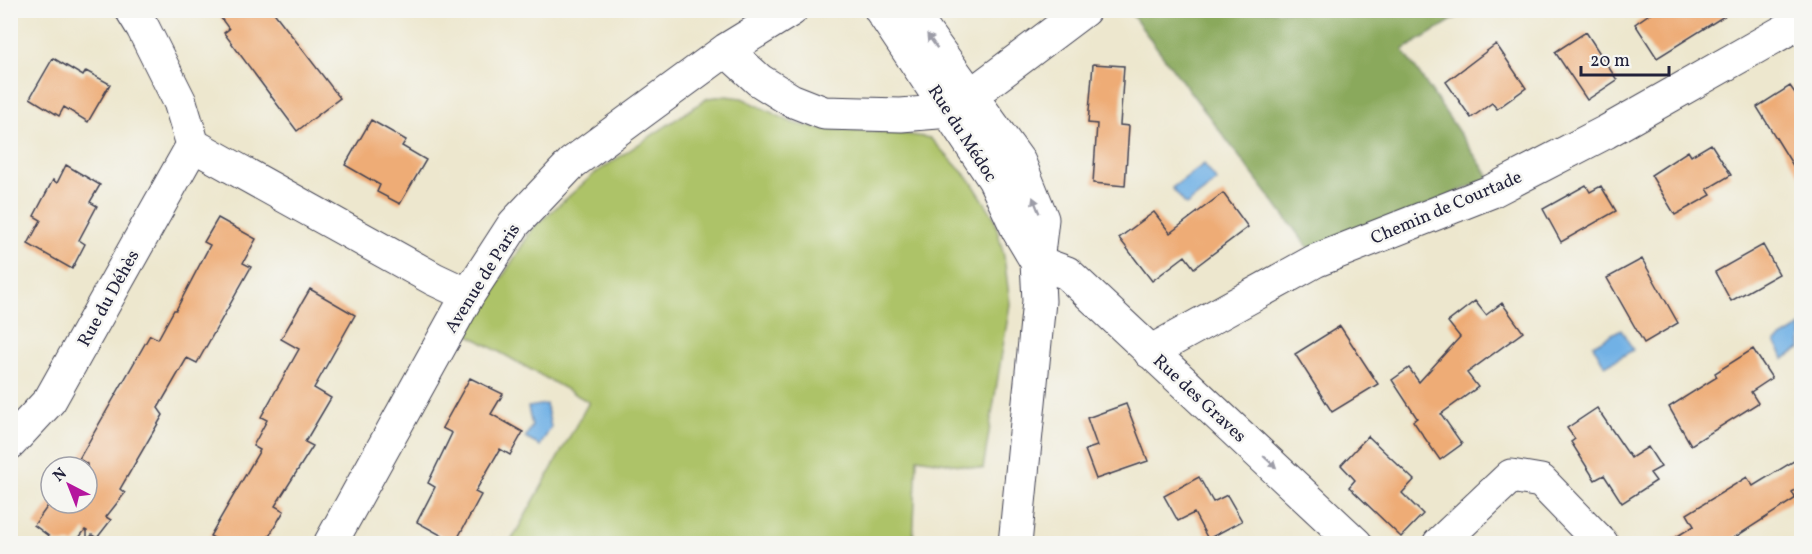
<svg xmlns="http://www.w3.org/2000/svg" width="1812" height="554" font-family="Vollkorn,serif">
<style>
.green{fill:#adc367;stroke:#687251;stroke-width:1.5}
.forest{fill:#8aa95c;stroke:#56664c;stroke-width:1.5}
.water{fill:#71b1e5;stroke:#4a6a90;stroke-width:1.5}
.building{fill:#eeac76}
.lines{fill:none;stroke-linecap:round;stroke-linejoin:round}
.minor-casing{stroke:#404051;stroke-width:35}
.minor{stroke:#fff;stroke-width:33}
.oneway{fill:#9c9ca7}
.labels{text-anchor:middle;stroke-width:5;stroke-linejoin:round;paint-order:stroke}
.street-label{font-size:18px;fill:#22223b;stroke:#f6f6f2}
</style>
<rect width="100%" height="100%" fill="#f6f6f2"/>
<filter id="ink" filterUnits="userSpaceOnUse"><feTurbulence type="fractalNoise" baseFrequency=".0167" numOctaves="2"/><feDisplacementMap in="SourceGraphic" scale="12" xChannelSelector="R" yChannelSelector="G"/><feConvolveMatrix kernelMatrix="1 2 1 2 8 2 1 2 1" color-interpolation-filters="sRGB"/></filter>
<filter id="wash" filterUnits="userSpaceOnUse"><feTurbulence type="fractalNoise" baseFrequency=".008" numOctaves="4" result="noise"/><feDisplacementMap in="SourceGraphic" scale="24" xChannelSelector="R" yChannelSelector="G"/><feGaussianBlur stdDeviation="1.35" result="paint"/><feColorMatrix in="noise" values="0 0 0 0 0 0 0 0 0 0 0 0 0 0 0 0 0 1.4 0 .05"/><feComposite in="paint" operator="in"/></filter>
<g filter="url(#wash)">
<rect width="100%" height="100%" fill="#ede7ce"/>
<!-- green -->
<path class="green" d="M 725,96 L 742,98 L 793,123 L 816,128 L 905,134 L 930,138 L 971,181 L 994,217 L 1004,256 L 1010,304 L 983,469 L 917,458 L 913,543 L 510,543 L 589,402 L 467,334 L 533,228 L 594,174 L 708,98 Z"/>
<!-- forest -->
<path class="forest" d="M 1129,11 L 1467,11 L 1403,50 L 1490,178 L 1313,254 Z"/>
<!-- water -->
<path class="water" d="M 1204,164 L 1217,181 L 1186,205 L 1172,188 Z
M 1801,326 L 1801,348 L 1784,359 L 1775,342 Z
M 1621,329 L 1633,350 L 1605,366 L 1593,345 Z
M 546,404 L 551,427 L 540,446 L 525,438 L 532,426 L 528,407 Z"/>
<g id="blocks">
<!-- building -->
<path class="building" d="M 215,10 L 272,10 L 340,98 L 297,131 L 224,33 L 229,29 Z
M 1655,10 L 1734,10 L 1657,58 L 1635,24 Z
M 1586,32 L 1617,80 L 1587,100 L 1555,52 Z
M 1496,44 L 1526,88 L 1497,109 L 1492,103 L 1471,118 L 1446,82 Z
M 53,58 L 83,76 L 86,71 L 110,84 L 88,122 L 64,107 L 59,116 L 30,98 Z
M 1093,64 L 1124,66 L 1120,125 L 1129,126 L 1125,186 L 1093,183 L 1097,124 L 1088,123 Z
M 1790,86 L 1802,103 L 1802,180 L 1757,107 Z
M 371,120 L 406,140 L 402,146 L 426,160 L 400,204 L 377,192 L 380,185 L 345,165 Z
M 1711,144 L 1731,175 L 1707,189 L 1711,195 L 1675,215 L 1651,175 L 1688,151 L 1691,156 Z
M 66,165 L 100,185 L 90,202 L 97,206 L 79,240 L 85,244 L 72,269 L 28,244 L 41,220 L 34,216 L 53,180 L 57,183 Z
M 1586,185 L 1590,192 L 1601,186 L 1616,211 L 1561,242 L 1543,209 Z
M 1223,193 L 1248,227 L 1194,268 L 1185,256 L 1152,281 L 1119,238 L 1154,212 L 1170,233 Z
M 218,218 L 256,239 L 243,263 L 251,267 L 197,363 L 187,358 L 158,408 L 163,415 L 120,489 L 125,493 L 106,517 L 111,520 L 97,538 L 92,535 L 87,541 L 87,531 L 85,530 L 75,543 L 58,543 L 34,525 L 50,503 L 87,503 L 87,464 L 79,459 L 150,335 L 158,339 L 174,310 L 176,310 L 210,245 L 204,242 Z
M 1763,245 L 1779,274 L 1731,301 L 1715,272 Z
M 1642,259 L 1678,323 L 1644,343 L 1607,278 Z
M 310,289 L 355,315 L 314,388 L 331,398 L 305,442 L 313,446 L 275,506 L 284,511 L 265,543 L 223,543 L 210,536 L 260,450 L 253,446 L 267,420 L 261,417 L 299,349 L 281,339 Z
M 1475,301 L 1486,315 L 1502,303 L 1523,332 L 1467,373 L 1478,387 L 1441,414 L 1462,444 L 1440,460 L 1413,421 L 1417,418 L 1392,380 L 1409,368 L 1419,382 L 1460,337 L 1448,322 Z
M 1340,326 L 1378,384 L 1332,412 L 1295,354 Z
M 1753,349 L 1772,378 L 1751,392 L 1758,403 L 1691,445 L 1669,407 L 1717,377 L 1715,373 Z
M 470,378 L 503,394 L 491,414 L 523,432 L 510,455 L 500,449 L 475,492 L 481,495 L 455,543 L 417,522 L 435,487 L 428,483 L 452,433 L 442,428 Z
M 1126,404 L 1148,461 L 1096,479 L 1085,450 L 1097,446 L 1087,418 Z
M 1597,408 L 1631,458 L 1648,447 L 1661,467 L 1650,473 L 1656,481 L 1622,503 L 1604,475 L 1595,480 L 1571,442 L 1575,439 L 1567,428 Z
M 1368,436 L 1414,480 L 1402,493 L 1423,514 L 1401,537 L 1349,487 L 1355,480 L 1341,465 Z
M 1802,456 L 1802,486 L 1792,492 L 1796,498 L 1726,543 L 1666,543 L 1694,526 L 1687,514 L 1747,477 L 1753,486 Z
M 1199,477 L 1213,502 L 1227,495 L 1242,521 L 1208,539 L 1194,513 L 1178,521 L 1164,496 Z"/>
</g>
</g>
<g filter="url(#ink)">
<use href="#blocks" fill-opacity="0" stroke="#404051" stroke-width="1.5"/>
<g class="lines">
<defs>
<path id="minor" d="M 132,10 L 143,28 L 180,102 L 193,145
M 881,10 L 994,179 L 1018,230 L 1037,262
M 909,10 L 1019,162 L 1042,219 L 1037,262 L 1039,301 L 1015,544
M 726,50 L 759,80 L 791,100 L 824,113 L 901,115 L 950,111 L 1084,10
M 1037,262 L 1067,273 L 1356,544
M 1150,352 L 1315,261 L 1490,192 L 1606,132 L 1802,21
M 10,443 L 50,400 L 193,145 L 434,279 L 468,295
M 330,544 L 468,295 L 514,224 L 572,163 L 726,50 L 791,10
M 1439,544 L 1511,476 L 1541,481 L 1602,544"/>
</defs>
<!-- minor casing -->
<use href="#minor" class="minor-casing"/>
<!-- minor -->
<use href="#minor" class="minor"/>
</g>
<!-- one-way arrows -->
<defs><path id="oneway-solid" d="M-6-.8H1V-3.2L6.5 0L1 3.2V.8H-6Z" transform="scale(1.5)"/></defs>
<g class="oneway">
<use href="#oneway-solid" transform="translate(932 41) rotate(-126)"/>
<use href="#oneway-solid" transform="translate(1036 205) rotate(-112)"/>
<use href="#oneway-solid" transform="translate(1270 462) rotate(42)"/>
</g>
</g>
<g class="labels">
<!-- street labels -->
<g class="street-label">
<text transform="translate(963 133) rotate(57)" y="6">Rue du Médoc</text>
<text transform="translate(1446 207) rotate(-23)" y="6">Chemin de Courtade</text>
<text transform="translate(482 278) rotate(-58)" y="6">Avenue de Paris</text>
<text transform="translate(108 298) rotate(-61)" y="6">Rue du Déhès</text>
<text transform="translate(1200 398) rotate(43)" y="6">Rue des Graves</text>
</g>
</g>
<!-- margin -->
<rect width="1812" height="554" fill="none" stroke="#f6f6f2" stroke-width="36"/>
<!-- north arrow -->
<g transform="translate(69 485) rotate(318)"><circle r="28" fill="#f6f6f2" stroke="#a1a1a9" stroke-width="1.5"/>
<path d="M0-4.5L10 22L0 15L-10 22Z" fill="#b5179e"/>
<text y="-9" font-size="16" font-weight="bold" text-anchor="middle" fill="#22223b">N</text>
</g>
<!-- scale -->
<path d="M1581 66v9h88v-9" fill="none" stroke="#22223b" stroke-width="3"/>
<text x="1590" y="66" font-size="18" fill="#22223b" stroke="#f6f6f2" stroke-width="4.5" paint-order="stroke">20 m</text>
</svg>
